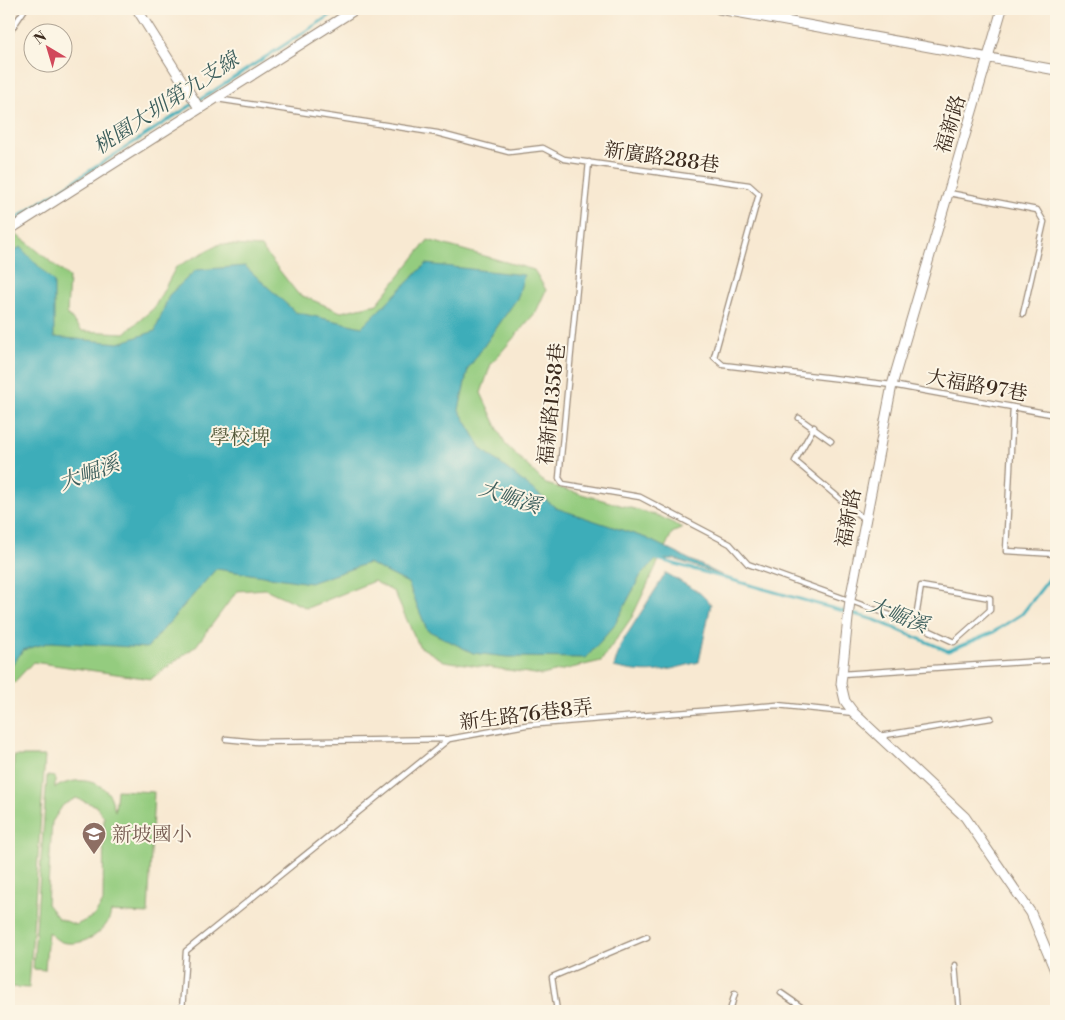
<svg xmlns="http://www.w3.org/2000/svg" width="1065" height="1020" font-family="'Libre Bodoni','Noto Serif TC',serif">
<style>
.green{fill:#94cc7f;stroke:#687b4e;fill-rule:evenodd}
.water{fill:#3dadb9;stroke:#3c6c6c}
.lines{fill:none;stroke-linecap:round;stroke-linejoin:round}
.stream{stroke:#3dadb9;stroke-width:3}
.service-casing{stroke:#9a8a78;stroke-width:7}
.minor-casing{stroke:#9a8a78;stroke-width:11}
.service{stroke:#fff;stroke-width:4.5}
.minor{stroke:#fff;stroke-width:9}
.labels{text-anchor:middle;stroke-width:4;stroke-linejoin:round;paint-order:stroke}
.street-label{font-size:20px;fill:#3b2a1e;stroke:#fcf5e5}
.park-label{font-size:20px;fill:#565b3b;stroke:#fcf5e5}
.education-label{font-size:20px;fill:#785e54;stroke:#fcf5e5;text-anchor:start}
.water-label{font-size:21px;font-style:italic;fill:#3c5e5c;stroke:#fcf5e5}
</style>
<rect width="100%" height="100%" fill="#fcf5e5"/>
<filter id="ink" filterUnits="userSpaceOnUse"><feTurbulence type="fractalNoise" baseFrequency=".02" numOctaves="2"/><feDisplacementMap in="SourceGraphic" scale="10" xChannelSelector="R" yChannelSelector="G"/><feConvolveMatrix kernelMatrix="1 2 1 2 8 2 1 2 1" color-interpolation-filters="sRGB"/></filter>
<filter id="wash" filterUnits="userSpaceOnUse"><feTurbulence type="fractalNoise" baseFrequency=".0096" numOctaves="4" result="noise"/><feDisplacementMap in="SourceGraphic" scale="20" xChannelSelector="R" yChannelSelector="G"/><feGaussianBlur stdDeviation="1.12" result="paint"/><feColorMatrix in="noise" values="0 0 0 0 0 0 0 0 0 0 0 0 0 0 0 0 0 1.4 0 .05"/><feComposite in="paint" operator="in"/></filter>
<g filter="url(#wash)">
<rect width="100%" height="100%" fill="#f8e9d2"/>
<!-- green -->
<path class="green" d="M 10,231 L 27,242 L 69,277 L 67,314 L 82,331 L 125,333 L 154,308 L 176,267 L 220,244 L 261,247 L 298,294 L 341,312 L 377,304 L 428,240 L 534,270 L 546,290 L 536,312 L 491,364 L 481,393 L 505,444 L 546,484 L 659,516 L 683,528 L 672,533 L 632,617 L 601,661 L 542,675 L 444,661 L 419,646 L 394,592 L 374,581 L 307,608 L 265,589 L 237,591 L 196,646 L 151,679 L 33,662 L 9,688 Z
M 14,756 L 45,756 L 29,988 L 9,987 L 9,874 Z
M 47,776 L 55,777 L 55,788 C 71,778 95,777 108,793 C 112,797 113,806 115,811 L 117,790 L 154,792 L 148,914 L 111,912 C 109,930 86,945 68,943 C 59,943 54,937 48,932 L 45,970 L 33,969 ZM 76,798 L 96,806 L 104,817 L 103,902 L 94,916 L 76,925 L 58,918 L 47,904 L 52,822 L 63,805 Z"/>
<!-- water -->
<path class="water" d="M 20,247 L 54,282 L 54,337 L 119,343 L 155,331 L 169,295 L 196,270 L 245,266 L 295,312 L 362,327 L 426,264 L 524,275 L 518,297 L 468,369 L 459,410 L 482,449 L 556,508 L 646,538 L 723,576 L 674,559 L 656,560 L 641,575 L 614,626 L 586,658 L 507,657 L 473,653 L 427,630 L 408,583 L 368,563 L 310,583 L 216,569 L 147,648 L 51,642 L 23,650 L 9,670 L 9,254 Z
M 666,573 L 700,593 L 711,604 L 699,662 C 664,671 651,676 614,667 L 621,644 Z"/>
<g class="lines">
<!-- stream -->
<path class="stream" d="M 9,223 L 340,9
M 657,559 L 875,620 L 948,651 L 992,633 L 1022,614 L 1056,570"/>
</g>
</g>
<g filter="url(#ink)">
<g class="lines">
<defs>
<path id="service" d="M 9,33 L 25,9
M 217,99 L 437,133 L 509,152 L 543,148 L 564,159 L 749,185 L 759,194 L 714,357 L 723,365 L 892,385 L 1056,415
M 589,162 L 559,478 L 563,484 L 640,497 L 730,544 L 748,564 L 915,624 L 954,642 L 990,610 L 990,598 L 921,586 L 915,624
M 949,193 L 1037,210 L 1044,222 L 1023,314
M 1013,407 L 1006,551 L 1056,554
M 799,418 L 831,441
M 814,427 L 795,461 L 865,520
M 842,674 L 1056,660
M 879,736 L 991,718
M 226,739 L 257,742 L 449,739
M 955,965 L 959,1011
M 781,993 L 807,1011
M 182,1011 L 186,951 L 449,739 L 526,725 L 777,705 L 854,713
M 557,1011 L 552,977 L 647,937
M 730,1011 L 735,993"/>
<path id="minor" d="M 137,9 L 199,108
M 719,9 L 1056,70
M 1002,9 L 892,385 L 850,600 L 841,684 L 845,701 L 854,713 L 965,817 L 1031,913 L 1056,973
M 9,230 L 356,9"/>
</defs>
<!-- service casing -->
<use href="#service" class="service-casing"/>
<!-- minor casing -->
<use href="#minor" class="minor-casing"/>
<!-- service -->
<use href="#service" class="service"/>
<!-- minor -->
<use href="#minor" class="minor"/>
</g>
</g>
<!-- icons -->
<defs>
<symbol id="school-pin" viewBox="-11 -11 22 30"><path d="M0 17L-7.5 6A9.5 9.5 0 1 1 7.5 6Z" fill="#8d6e63" stroke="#fcf5e5"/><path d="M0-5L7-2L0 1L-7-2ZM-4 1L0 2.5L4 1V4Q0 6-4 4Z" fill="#fff"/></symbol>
</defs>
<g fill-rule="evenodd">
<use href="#school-pin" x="80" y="820" width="28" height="38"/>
</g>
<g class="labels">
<!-- street labels -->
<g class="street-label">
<text transform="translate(950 124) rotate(-73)" y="7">福新路</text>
<text transform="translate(662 157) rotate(8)" y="7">新廣路288巷</text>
<text transform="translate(977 385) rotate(10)" y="7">大福路97巷</text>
<text transform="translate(551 404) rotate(-84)" y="7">福新路1358巷</text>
<text transform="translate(848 518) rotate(-79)" y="7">福新路</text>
<text transform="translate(526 714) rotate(-7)" y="7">新生路76巷8弄</text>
</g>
<!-- park labels -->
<g class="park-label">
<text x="240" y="444">學校埤</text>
</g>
<!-- education labels -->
<g class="education-label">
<text x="112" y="841">新坡國小</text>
</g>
<!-- water labels -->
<g class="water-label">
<text transform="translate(166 103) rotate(-33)" y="7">桃園大圳第九支線</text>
<text transform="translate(89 473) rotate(-20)" y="7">大崛溪</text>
<text transform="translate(510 497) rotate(18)" y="7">大崛溪</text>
<text transform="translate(898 615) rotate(21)" y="7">大崛溪</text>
</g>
</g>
<!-- margin -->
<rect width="1065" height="1020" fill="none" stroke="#fcf5e5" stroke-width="30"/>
<!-- north arrow -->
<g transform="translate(48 48) rotate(322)"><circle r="24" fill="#fcf5e5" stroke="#afa495"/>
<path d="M0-4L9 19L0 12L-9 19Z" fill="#d1495b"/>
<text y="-8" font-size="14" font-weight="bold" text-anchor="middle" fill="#3b2a1e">N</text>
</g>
</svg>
